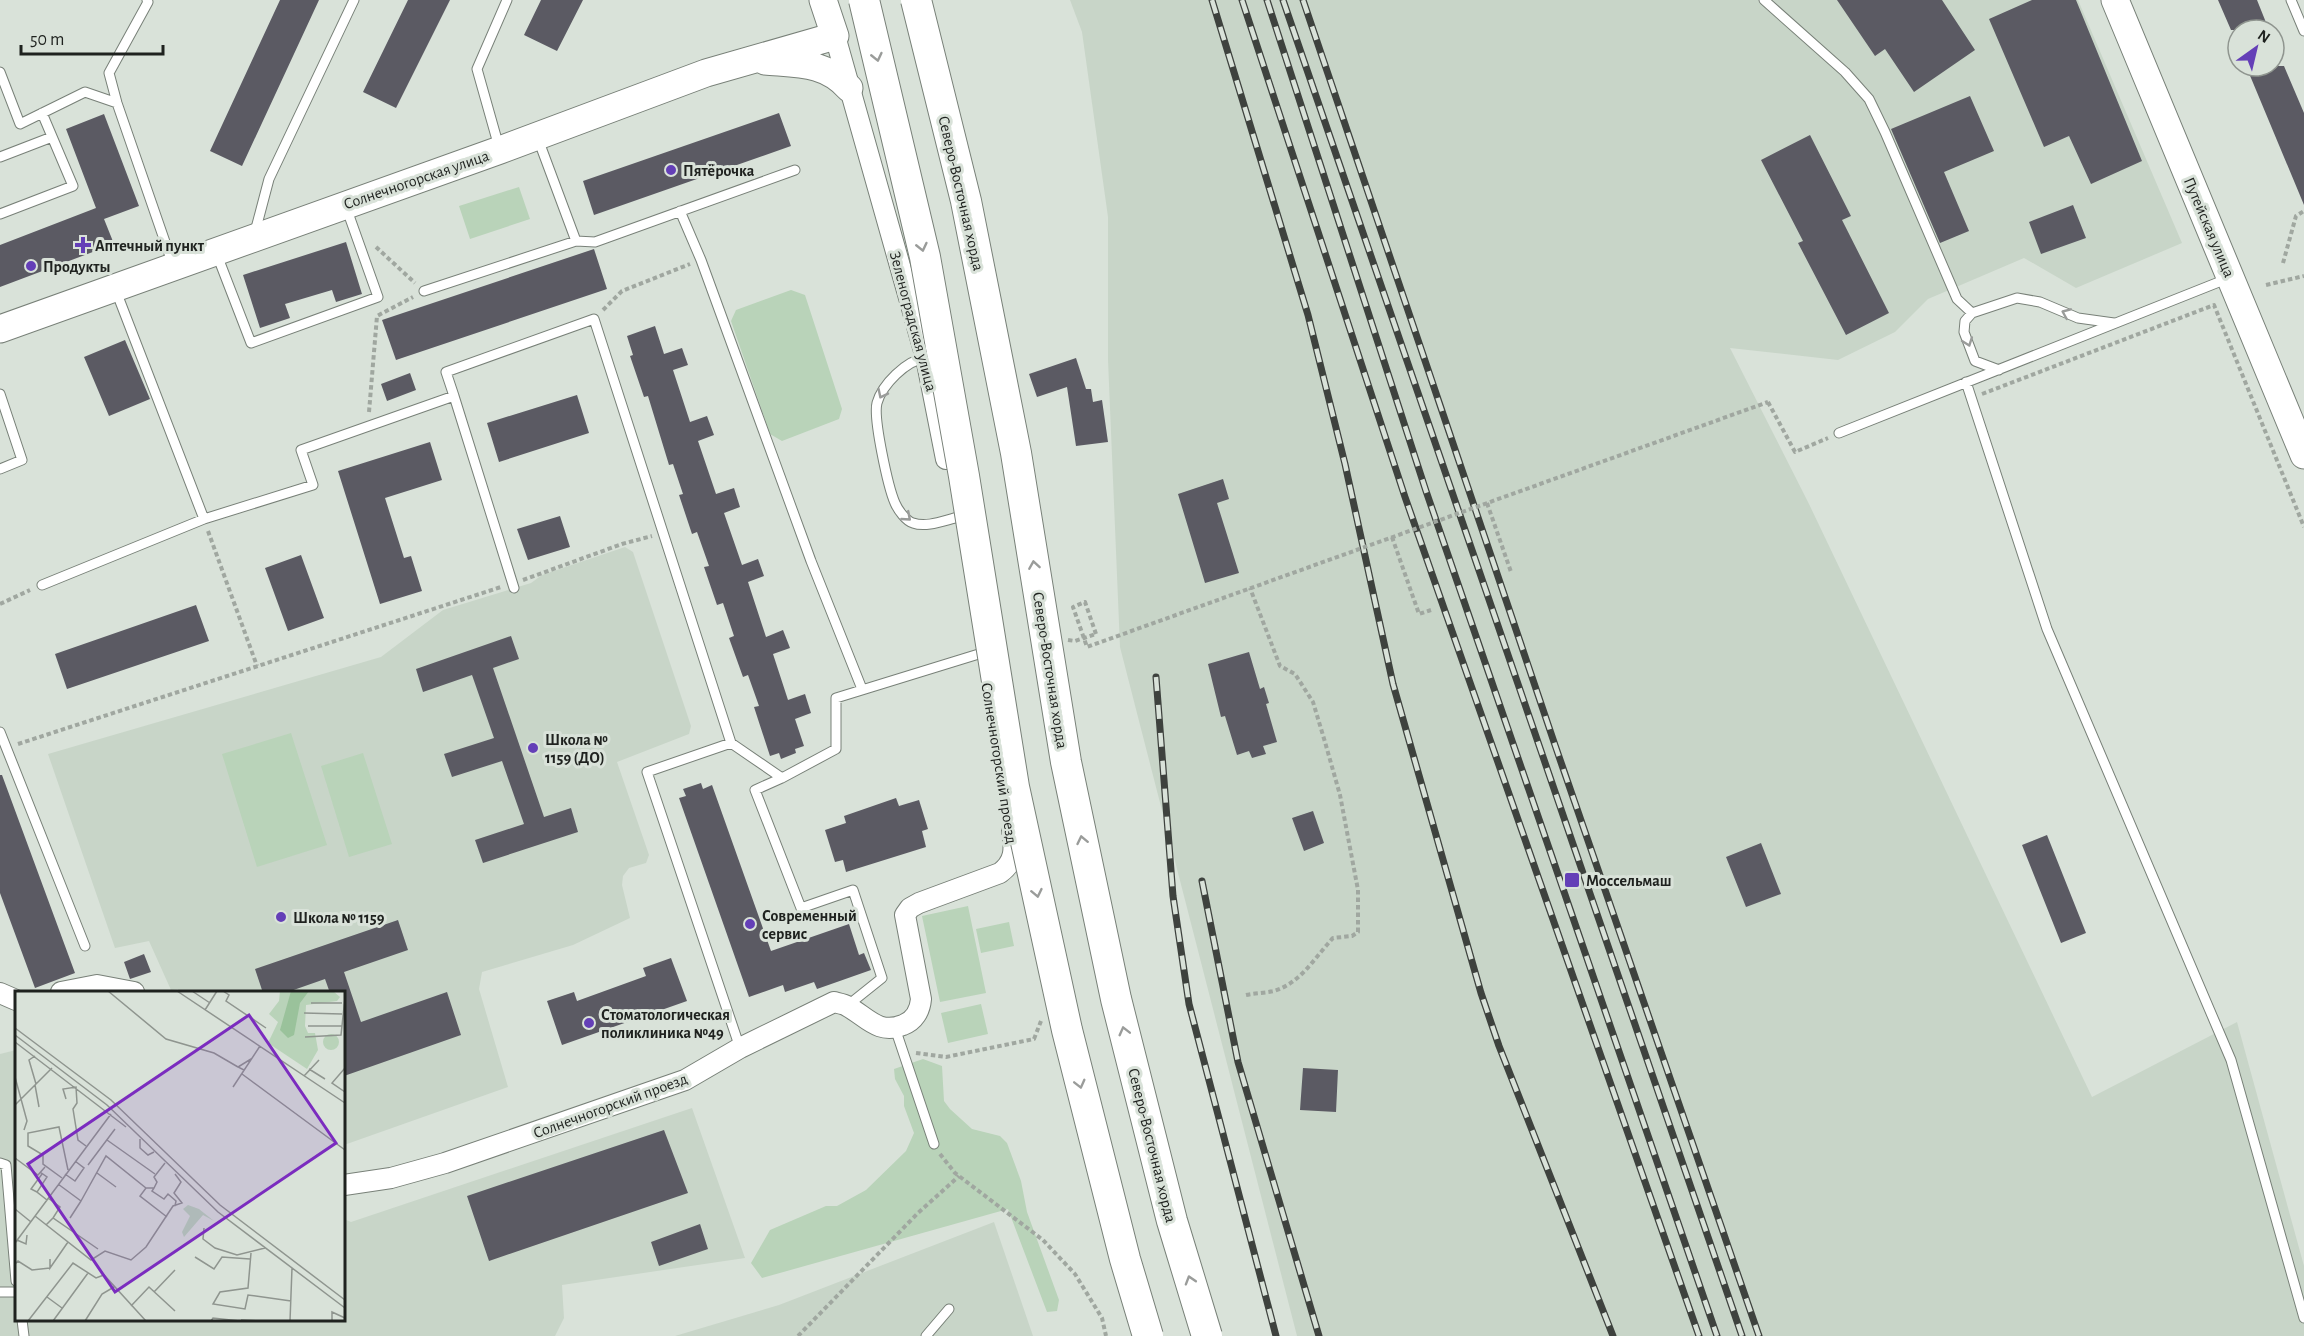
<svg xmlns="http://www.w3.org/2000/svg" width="2304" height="1336" font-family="'Alegreya Sans',sans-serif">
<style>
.built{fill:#c8d5c8}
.green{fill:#b9d3b9}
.building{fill:#5b5a63}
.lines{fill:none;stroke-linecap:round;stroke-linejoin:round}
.lane-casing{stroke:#788078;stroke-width:11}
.street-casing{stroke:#788078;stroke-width:22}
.secondary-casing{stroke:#788078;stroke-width:29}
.path{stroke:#a0a7a0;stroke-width:4;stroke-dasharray:4.5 3;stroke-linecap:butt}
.lane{stroke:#fff;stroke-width:9}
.street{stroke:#fff;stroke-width:20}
.secondary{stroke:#fff;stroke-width:27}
.rail-casing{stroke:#3e423e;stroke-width:7}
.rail{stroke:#d9e2d9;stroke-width:4.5;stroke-dasharray:14;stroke-linecap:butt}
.primary-bridge-casing{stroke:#788078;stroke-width:32;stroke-linecap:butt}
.path-bridge{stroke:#a0a7a0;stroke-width:4;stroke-dasharray:4.5 3;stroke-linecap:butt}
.primary-bridge{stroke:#fff;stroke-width:30}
.oneway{stroke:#9a9c9a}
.poi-dot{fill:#643fb7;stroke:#d9e2d9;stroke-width:2}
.labels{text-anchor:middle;stroke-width:6;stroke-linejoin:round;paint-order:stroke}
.poi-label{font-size:16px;font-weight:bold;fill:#1f221f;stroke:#d9e2d9;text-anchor:start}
.street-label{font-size:16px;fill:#1f221f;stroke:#d9e2d9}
.inset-road{fill:none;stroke:#8f958f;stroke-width:1.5}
.view{fill:#7b2cbf;fill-opacity:0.15;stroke:#7b2cbf;stroke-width:3}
.inset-edge{fill:none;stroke:#1f221f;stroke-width:3}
</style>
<rect width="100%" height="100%" fill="#d9e2d9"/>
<!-- built -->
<path class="built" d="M 1070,0 L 2078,0 L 2182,243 L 2076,288 L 2024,258 L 1928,299 L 1895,332 L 1838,360 L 1730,348 L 1809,504 L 2092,1097 L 2237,1022 L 2304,1266 L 2304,1336 L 1297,1336 L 1120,647 L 1108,360 L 1108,217 L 1082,32 Z
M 625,547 L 633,552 L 691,726 L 689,734 L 617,762 L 649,855 L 646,863 L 629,868 L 623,876 L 622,885 L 630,918 L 573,945 L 482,972 L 479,989 L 508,1087 L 344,1145 L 344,992 L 179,992 L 178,989 L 171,990 L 149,941 L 115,948 L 48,754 L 381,657 L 443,610 L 531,583 L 542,575 Z
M 16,1050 L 16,1320 L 344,1320 L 344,1219 L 351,1222 L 692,1108 L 745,1258 L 562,1285 L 564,1318 L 555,1336 L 0,1336 L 0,1054 Z
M 994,1222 L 1033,1336 L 675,1336 L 779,1305 Z"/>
<!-- green -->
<path class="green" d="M 519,187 L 530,219 L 470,239 L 459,206 Z
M 791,290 L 805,295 L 842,409 L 839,419 L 782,441 L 770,434 L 731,321 L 736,310 Z
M 291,733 L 327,845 L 257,867 L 222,754 Z
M 363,753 L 392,844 L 349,857 L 321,766 Z
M 968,906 L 986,993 L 940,1002 L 922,916 Z
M 1009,922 L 1014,946 L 981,953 L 976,929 Z
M 981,1004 L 988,1034 L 948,1043 L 941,1013 Z
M 923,1059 L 942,1066 L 944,1101 L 950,1109 L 972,1129 L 1000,1136 L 1007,1143 L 1021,1181 L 1027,1212 L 1059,1300 L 1057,1311 L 1047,1312 L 1008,1209 L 762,1278 L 751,1263 L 770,1230 L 826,1206 L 837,1206 L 866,1190 L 906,1151 L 914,1133 L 904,1106 L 904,1096 L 895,1079 L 894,1069 Z"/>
<!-- building -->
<path class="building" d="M 280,0 L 319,0 L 242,166 L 210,151 Z
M 408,0 L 450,0 L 396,108 L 363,92 Z
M 541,0 L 583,0 L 557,51 L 524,35 Z
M 1837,0 L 1942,0 L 1975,50 L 1914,92 L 1885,49 L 1875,56 Z
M 2032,0 L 2076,0 L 2142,161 L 2091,184 L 2069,136 L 2044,147 L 1989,19 Z
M 2218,0 L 2257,0 L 2269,30 L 2231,30 Z
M 2246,66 L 2284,66 L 2304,113 L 2304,205 Z
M 1970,96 L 1994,151 L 1944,172 L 1969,231 L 1940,243 L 1891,129 Z
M 779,113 L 791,146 L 594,215 L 583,181 Z
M 104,114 L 139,206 L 104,219 L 114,244 L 0,287 L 0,245 L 96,208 L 66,129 Z
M 1810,135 L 1851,216 L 1842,220 L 1889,313 L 1846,335 L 1798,243 L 1803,241 L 1761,160 Z
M 2073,205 L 2086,238 L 2041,254 L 2029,222 Z
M 346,242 L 362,294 L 336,302 L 332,290 L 285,304 L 290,318 L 260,328 L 243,275 Z
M 594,249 L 607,289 L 396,360 L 382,320 Z
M 655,326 L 664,354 L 682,348 L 688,365 L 673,370 L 690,422 L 707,416 L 714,435 L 698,441 L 716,494 L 734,488 L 740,507 L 724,513 L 742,565 L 758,559 L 764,576 L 748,582 L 766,637 L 783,630 L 790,648 L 773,654 L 788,700 L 805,694 L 811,713 L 795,719 L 804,746 L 795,749 L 796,753 L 781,759 L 779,753 L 770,756 L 754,707 L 759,706 L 748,675 L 743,677 L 729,638 L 734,636 L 723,603 L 717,605 L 704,567 L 709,566 L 697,532 L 692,534 L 679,495 L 683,494 L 673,464 L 669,465 L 648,396 L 644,397 L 630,356 L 633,355 L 627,336 Z
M 125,340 L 150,399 L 109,416 L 84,357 Z
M 1076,358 L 1086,389 L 1091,389 L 1093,402 L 1102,400 L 1108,442 L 1076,446 L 1067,387 L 1037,397 L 1029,374 Z
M 410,373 L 416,390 L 387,401 L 381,384 Z
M 577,395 L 589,433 L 499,462 L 487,423 Z
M 430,442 L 442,480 L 385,498 L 404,558 L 411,556 L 422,591 L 380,604 L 338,471 Z
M 1223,479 L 1229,499 L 1217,503 L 1239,573 L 1205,583 L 1178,494 Z
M 560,516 L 570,547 L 528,560 L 517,529 Z
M 301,555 L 324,618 L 288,631 L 265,568 Z
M 196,605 L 209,641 L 67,689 L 55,654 Z
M 511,636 L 519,659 L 493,668 L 544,817 L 571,808 L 578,832 L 483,863 L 475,840 L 524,824 L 502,761 L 452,777 L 444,754 L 494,738 L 472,675 L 423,692 L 416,669 Z
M 1249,652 L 1260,689 L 1264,687 L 1269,703 L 1266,704 L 1277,742 L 1263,746 L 1266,754 L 1252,758 L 1249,751 L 1237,755 L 1225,716 L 1221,717 L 1208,664 Z
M 0,775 L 2,775 L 75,973 L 35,988 L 0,893 Z
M 701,783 L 703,789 L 712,785 L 771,951 L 849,924 L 859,955 L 864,953 L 871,970 L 817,989 L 814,982 L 785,992 L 783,985 L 749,997 L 679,798 L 686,796 L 683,789 Z
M 896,798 L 899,806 L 919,800 L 928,829 L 922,831 L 926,847 L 846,872 L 843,860 L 835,862 L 825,830 L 846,823 L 844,816 Z
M 1313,811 L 1324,843 L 1304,851 L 1292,818 Z
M 2047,835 L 2086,933 L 2061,943 L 2022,845 Z
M 1761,843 L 1781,894 L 1746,907 L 1726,857 Z
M 398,920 L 408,950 L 344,972 L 361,1022 L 447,992 L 461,1035 L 344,1076 L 344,993 L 330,993 L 325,979 L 285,993 L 263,993 L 255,969 Z
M 144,954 L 151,972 L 130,979 L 124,962 Z
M 671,958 L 687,1001 L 562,1045 L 547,1001 L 574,992 L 577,1001 L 646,976 L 643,968 Z
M 1303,1068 L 1338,1070 L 1336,1112 L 1300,1110 Z
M 664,1130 L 688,1193 L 489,1261 L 467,1196 Z
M 700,1224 L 708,1249 L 659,1266 L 651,1242 Z"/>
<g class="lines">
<defs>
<path id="lane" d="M 147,0 L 148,2 L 109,73 L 117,103 L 173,265
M 1764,0 L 1845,72 L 1869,99 L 1885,132 L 1957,299 L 1972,313
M 2291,0 L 2304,31
M 0,72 L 20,124 L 85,92 L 117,103
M 538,139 L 576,241
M 499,147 L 477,69 L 507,0
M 0,157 L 52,137
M 680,211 L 701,260 L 811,561 L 862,689
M 0,214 L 73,186 L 42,113
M 255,232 L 269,179 L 354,0
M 217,255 L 251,343 L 378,297 L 346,207
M 116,291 L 204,519 L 313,485 L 301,450 L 454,396 L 446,372 L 594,319 L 731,743 L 782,778 L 836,749 L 836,698 L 982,653
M 424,291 L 576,241 L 595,242 L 795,170
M 926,358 C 906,360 882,385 877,403 C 873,418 888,487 895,503 C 898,510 906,521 913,523 C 927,528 945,520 959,517
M 1999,370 L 1975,361 L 1964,332 L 1965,321 L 1972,313 L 2017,298 L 2040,302 L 2078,318 L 2114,323
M 1966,382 L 2047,629 L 2231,1060 L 2304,1318
M 0,394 L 22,460 L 0,469
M 454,396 L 514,588
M 1839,433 L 2229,278
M 42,585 L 204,519
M 0,732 L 85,946
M 731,743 L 647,772 L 740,1048
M 782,778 L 755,790 L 801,908 L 853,890 L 882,978 L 847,1006
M 895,1028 L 934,1144
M 0,1163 L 6,1165 L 16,1281
M 0,1292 L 16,1292
M 22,1320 L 24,1336
M 926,1336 L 949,1309"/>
<path id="street" d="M 835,36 L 926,358 L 946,459
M 61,992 L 97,985 L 134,992
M 0,993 L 16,1000
M 344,1185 L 391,1178 L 445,1163 L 685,1080 L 740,1048 L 834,1002 C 838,1003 844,1004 847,1006 C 867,1017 878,1035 903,1025 C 914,1021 920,1011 921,999 L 905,915 L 910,908 L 919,903 L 1000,873 C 1015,862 1015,849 1012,831"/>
<path id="secondary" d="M 2115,0 L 2304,455
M 765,61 C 798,64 826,62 849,88
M 0,329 L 500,150 L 706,73 L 835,36 L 823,0"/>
</defs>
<!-- lane casing -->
<use href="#lane" class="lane-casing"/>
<!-- street casing -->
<use href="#street" class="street-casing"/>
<!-- secondary casing -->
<use href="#secondary" class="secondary-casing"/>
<!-- path -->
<path class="path" d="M 376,247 L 415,283
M 2283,263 L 2296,216 L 2304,211
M 2266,285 L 2304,276
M 603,310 L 622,291 L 690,264
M 1982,394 L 2214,305 L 2304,527
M 1768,402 L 1795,452 L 1828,438
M 369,412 L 377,316 L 413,297
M 1487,503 L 1511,572
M 208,531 L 257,666
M 1392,537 L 1419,614 L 1431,610
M 523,580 L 622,544 L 652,536
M 0,604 L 30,590
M 1068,640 L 1075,641 L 1096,634
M 18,744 L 501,587
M 1246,995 C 1255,993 1265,993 1274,991 C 1301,983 1315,957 1333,938 L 1352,936 L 1358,932 L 1358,890 L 1340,795 L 1325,742 L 1313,702 L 1295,674 L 1280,666 L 1250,588
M 916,1053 L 946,1057 L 1034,1039 L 1041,1021
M 940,1154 L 955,1173 L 1043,1240 L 1075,1274 L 1102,1318 L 1106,1336
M 798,1336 L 918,1213 L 959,1176"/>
<!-- lane -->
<use href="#lane" class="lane"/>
<!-- street -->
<use href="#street" class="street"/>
<!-- secondary -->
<use href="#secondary" class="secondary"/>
<defs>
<path id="rail" d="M 1212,0 L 1308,315 L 1345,464 L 1393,684 L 1481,993 L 1499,1046 L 1613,1336
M 1242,0 L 1405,497 L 1699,1336
M 1267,0 L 1426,491 L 1717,1336
M 1283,0 L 1742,1336
M 1303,0 L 1555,745 L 1759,1336
M 1156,677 L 1173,896 L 1189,1004 L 1276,1336
M 1202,881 L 1238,1062 L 1319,1336"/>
</defs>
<!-- rail casing -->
<use href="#rail" class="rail-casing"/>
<!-- rail -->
<use href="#rail" class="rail"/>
<defs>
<path id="primary-bridge" d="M 864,0 L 925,257 L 964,476 L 1014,787 L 1067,1030 L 1125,1259 L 1148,1336
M 916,0 L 966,201 L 1016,453 L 1066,762 L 1116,999 L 1172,1221 L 1207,1336"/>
</defs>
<!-- primary-bridge casing -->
<use href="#primary-bridge" class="primary-bridge-casing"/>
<!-- path-bridge -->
<path class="path-bridge" d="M 1096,634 L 1085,602 L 1073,607 L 1087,647 L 1768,402"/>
<!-- primary-bridge -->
<use href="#primary-bridge" class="primary-bridge"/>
</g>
<!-- one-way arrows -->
<defs><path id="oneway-chevron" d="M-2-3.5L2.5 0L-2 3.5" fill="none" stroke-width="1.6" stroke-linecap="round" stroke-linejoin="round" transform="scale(1.5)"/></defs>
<g class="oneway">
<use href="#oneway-chevron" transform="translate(877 57) rotate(77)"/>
<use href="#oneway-chevron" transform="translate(922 247) rotate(77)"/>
<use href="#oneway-chevron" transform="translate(2066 313) rotate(-157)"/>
<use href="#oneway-chevron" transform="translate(1968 342) rotate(70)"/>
<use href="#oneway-chevron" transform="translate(882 394) rotate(116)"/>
<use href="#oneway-chevron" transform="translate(907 517) rotate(41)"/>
<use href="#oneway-chevron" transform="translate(1034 565) rotate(-99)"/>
<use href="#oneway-chevron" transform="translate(1082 840) rotate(-102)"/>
<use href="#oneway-chevron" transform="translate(1037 893) rotate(78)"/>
<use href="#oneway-chevron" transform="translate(1124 1031) rotate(-104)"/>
<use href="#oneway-chevron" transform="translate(1080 1084) rotate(76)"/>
<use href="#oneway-chevron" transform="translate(1190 1280) rotate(-107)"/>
</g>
<!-- markers -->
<g class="poi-dot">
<circle cx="671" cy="170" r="6"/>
<path d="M80 236h6v6h6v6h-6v6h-6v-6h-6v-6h6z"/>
<circle cx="31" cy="266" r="6"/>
<circle cx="533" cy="748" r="6"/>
<rect x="1564" y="872" width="16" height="16" rx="3"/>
<circle cx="281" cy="917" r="6"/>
<circle cx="750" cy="924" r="6"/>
<circle cx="589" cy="1023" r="6"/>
</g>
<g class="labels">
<!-- poi labels -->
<g class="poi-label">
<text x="683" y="176">Пятёрочка</text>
<text x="95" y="251">Аптечный пункт</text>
<text x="43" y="272">Продукты</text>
<text x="545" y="745">Школа №<tspan x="545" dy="18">1159 (ДО)</tspan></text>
<text x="1586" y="886">Моссельмаш</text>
<text x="762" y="921">Современный<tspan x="762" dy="18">сервис</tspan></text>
<text x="293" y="923">Школа № 1159</text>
<text x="601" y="1020">Стоматологическая<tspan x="601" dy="18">поликлиника №49</tspan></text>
</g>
<!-- street labels -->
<g class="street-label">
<text transform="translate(416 179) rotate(-19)" y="6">Солнечногорская улица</text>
<text transform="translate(962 193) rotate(77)" y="6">Северо-Восточная хорда</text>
<text transform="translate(2210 227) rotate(67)" y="6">Путейская улица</text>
<text transform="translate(914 321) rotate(75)" y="6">Зеленоградская улица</text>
<text transform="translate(1051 670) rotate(81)" y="6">Северо-Восточная хорда</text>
<text transform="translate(1000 763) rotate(81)" y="6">Солнечногорский проезд</text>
<text transform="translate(610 1105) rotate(-20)" y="6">Солнечногорский проезд</text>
<text transform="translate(1153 1145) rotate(76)" y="6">Северо-Восточная хорда</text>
</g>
</g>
<!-- overview -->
<g transform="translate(15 991)">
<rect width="330" height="330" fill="#d9e2d9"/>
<path d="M 265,0 L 318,0 L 325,6 L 322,10 L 291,14 L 290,35 L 293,42 L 300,42 L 303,59 L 292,78 L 253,52 L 263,31 L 254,23 L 264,10 ZM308 51a8 8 0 1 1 16 0a8 8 0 1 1-16 0ZM 173,214 L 184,218 L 199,230 L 188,224 L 169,246 L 167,241 L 175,225 L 168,218 Z" fill="#b9d3b9"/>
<path d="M 276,0 L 294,0 L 285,12 L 279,44 L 273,47 L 265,39 Z" fill="#9ac29b"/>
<path class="inset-road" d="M 93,0 L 151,48 L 199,62 L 223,76M 162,0 L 330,112M 177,0 L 195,12M 208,0 L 214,4 L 211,10 L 251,37M 296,12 L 327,12M 190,19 L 202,0M 289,22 L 327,23M 293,35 L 327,35M 0,37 L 96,109 L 205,214 L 330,309M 0,44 L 92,114 L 203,221 L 330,317M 290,46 L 326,44 L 330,7M 0,51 L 111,136M 20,65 L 14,69 L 21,93M 330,77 L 317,92 L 330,101M 294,78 L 310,88M 229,79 L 223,76 L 236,68M 227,83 L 330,159M 289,85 L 304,69M 0,86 L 12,130 L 9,139M 20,94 L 24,116M 218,96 L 245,55M 51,108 L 48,98 L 61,96 L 62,112 L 58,118 L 63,149 L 71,155M 0,114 L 37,77M 125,148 L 125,157 L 133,164 L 139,161M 92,149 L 140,183M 0,167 L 23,184 L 30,176M 73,174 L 100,138M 25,181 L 32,186 L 22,201 L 32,209M 82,182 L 101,196M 50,183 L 60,190 L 69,177 L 60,170M 47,187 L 28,173 L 28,164 L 13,155 L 13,142 L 44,136 L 53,179M 43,193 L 66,210 L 91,165 L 131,197 L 139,197 L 142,191 L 139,186 L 150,172M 131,197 L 125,205 L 152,226M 139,197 L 137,200 L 149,208 L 153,203 L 161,210 L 160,215M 22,201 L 16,198 L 27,183M 33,207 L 45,216 L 38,227M 0,218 L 16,231M 20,225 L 76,269 L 90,260 L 116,269 L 131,256 L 158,215 L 167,212 L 159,202 L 166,191 L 160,183M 55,227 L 66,210M 31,234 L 38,227 L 83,258M 189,237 L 188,248 L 200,257 L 222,264 L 250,257M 2,249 L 11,253 L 12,244M 0,252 L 96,123M 236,262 L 233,297 L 205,301 L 198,313 L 230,318 L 233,304 L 276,310M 180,266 L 199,278 L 207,266 L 235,268M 35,268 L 35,277 L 53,251M 0,273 L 3,270 L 17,279 L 35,277M 139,301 L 160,279M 32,306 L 47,317M 116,315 L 134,296 L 160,320M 226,329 L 246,330M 13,330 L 58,272 L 81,287 L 89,284 L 131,330M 38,330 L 73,282M 70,330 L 87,303 L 99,296M 196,330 L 198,327 L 225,330M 275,330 L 277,277M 317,330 L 317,321 L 330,327"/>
<path class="view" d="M 234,24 L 321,152 L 100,301 L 13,173 Z"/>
<rect width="330" height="330" class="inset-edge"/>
</g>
<!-- north arrow -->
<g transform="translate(2256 48) rotate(34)"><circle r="28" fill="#d9e2d9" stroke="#8f958f" stroke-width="1.5"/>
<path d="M0-4.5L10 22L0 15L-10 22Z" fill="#643fb7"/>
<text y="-9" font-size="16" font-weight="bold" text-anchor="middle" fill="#1f221f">N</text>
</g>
<!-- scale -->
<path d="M21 45v9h142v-9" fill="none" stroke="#1f221f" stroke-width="3"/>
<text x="30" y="45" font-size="18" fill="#1f221f" stroke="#d9e2d9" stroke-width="4.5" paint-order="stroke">50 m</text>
</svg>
